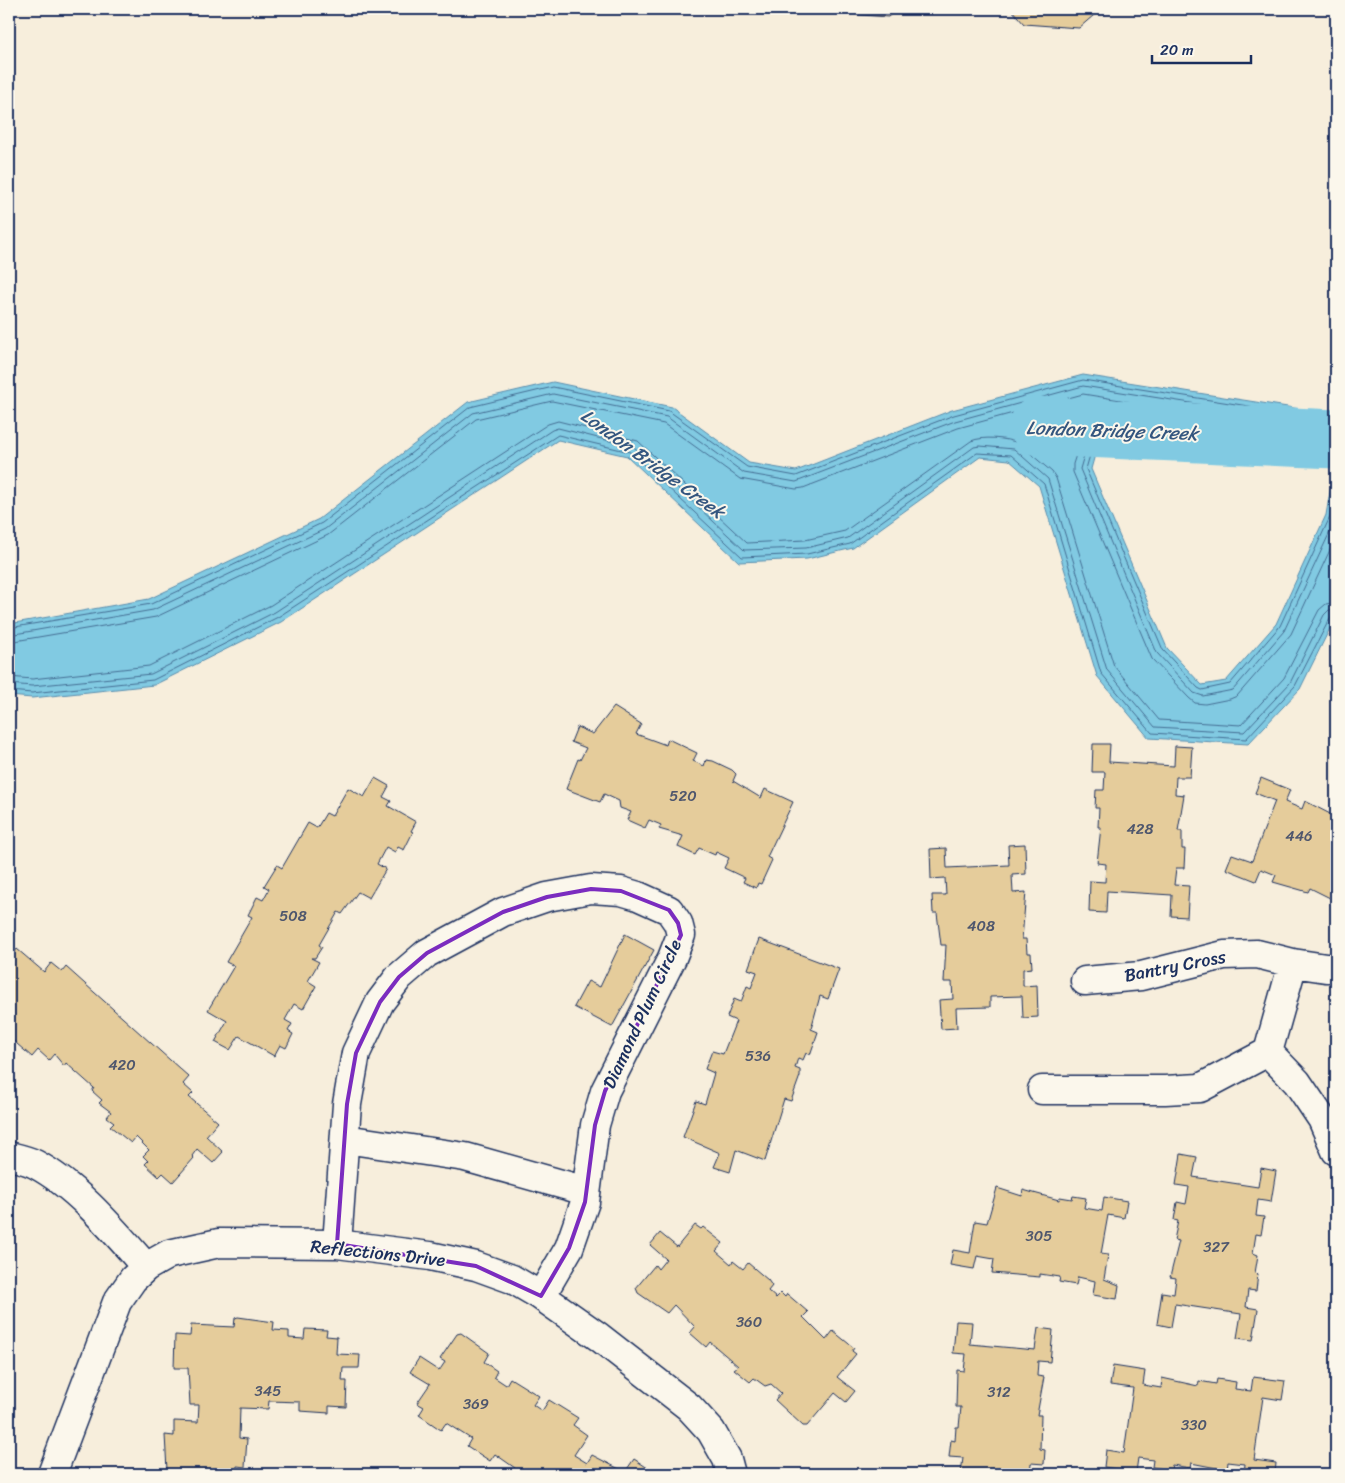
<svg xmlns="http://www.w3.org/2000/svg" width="1345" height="1483" font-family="Sriracha,sans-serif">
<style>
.water{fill:#81cae2;stroke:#588cad;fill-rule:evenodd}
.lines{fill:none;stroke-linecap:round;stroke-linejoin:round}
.shore{stroke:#446d93;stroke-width:1}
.river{stroke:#81cae2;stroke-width:59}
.building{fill:#e5cc9b;stroke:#1b2f5e}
.street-casing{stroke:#1b2f5e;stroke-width:31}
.street{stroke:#fbf7ec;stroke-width:28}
.marked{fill:none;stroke:#7b2cbf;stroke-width:4;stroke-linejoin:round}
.labels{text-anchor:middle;stroke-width:4;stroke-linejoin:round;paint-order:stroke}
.number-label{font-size:15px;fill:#4e566d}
.street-label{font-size:18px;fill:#1b2f5e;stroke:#fbf7ec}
.water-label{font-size:19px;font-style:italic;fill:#34567f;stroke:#fbf7ec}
</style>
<rect width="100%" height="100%" fill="#f7eedc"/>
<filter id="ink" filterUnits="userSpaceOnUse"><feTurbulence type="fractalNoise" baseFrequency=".02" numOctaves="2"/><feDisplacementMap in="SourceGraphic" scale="10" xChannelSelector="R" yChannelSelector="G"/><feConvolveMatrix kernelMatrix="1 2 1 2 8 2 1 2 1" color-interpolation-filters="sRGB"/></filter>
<g filter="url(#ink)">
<!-- water -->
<path class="water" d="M 1083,375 L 1326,413 L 1336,411 L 1336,616 L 1300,689 L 1248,744 L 1149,738 L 1097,676 L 1039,486 L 1009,460 L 980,457 L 853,548 L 807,559 L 739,562 L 627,456 L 558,440 L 281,622 L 154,685 L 32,698 L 9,696 L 9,624 L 149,599 L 319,519 L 468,402 L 553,382 L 672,407 L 749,463 L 796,471 L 952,410 ZM 1120,429 L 1228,436 L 1289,448 L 1334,469 L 1326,515 L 1276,624 L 1226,681 L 1202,685 L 1167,648 L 1091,469 L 1098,444 Z"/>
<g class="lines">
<!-- shore -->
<path class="shore" d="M 1336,430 L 1326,432 L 1301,428 L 1299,431 L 1300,433 L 1336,449
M 1336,458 L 1292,438 L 1230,425 L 1120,418 L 1114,420 L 1089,438 L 1080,469 L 1157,653 L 1194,693 L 1203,696 L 1233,690 L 1284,631 L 1336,519
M 1336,465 L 1290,444 L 1228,431 L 1120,424 L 1094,441 L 1086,469 L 1163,650 L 1198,688 L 1202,690 L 1230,684 L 1280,626 L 1330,517 L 1336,484
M 9,628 L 151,604 L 322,523 L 470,407 L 553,387 L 669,411 L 747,467 L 796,476 L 954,415 L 1083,380 L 1325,418 L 1336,416
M 9,635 L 153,610 L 325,529 L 473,413 L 553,394 L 667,417 L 744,473 L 796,482 L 955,421 L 1083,386 L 1324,424 L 1336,422
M 9,642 L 156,617 L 328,535 L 476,419 L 552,401 L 664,424 L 740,479 L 796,489 L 803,488 L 958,428 L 1083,394 L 1183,410 L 1184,412 L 1182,414 L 1121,410 L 1112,412 L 1083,433 L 1073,464 L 1073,472 L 1152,659 L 1189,698 L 1195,703 L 1205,704 L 1230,699 L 1237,696 L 1291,634 L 1336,537
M 9,677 L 32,679 L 149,666 L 271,605 L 548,424 L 558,421 L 638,441 L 747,543 L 805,540 L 845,531 L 971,441 C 983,436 1006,438 1018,443 L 1052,472 L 1056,478 L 1114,666 L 1159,720 L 1241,725 L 1284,678 L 1319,610 L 1326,604 L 1336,602
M 9,684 L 32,686 L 151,674 L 275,612 L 552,430 L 558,428 L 634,447 L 744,550 L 806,548 L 848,538 L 974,447 L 980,446 L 1014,449 L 1048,479 L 1107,670 L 1155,727 L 1244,732 L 1290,683 L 1324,615 L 1329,610 L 1336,609
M 9,691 L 32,693 L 153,680 L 278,617 L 558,435 L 630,452 L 742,557 L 807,554 L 850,544 L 977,453 L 1011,455 L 1044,484 L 1101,673 L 1152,733 L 1246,739 L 1295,686 L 1330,618 L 1336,615"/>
<!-- river -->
<path class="river" d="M 1039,426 L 1336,439"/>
</g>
<!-- building -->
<path class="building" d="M 831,9 L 897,9 L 888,17 L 835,13 Z
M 1011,9 L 1101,9 L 1079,28 L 1024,24 Z
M 614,707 L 641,724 L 636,734 L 666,745 L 668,739 L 697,753 L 693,761 L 704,766 L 706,760 L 713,761 L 732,770 L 736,774 L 733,781 L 761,798 L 765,789 L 793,802 L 767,857 L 772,860 L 761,884 L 758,883 L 756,888 L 743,882 L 745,878 L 724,868 L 729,858 L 716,852 L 715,855 L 699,848 L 695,855 L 678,847 L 683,836 L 659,829 L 661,825 L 649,820 L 645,828 L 627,820 L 631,812 L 620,808 L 619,801 L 604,794 L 600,802 L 566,789 L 578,759 L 580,760 L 586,748 L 571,742 L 577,727 L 593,734 Z
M 1093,744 L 1110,744 L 1109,762 L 1174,766 L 1175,746 L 1192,747 L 1190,777 L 1176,777 L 1175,794 L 1184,795 L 1178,831 L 1182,831 L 1182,849 L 1185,849 L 1184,868 L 1176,868 L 1174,885 L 1189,886 L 1187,917 L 1171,916 L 1172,895 L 1107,891 L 1106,913 L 1089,912 L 1090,881 L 1105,882 L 1106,864 L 1097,863 L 1101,827 L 1098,827 L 1099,808 L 1095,808 L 1096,790 L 1104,790 L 1105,772 L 1092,772 Z
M 375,778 L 389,786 L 383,797 L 391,801 L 388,806 L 416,822 L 411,831 L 413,832 L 404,850 L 398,847 L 395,852 L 386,847 L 377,864 L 386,869 L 369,898 L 358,892 L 342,914 L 338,912 L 319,945 L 322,947 L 315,958 L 311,958 L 319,962 L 308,981 L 316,986 L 303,1009 L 294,1004 L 285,1020 L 292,1024 L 288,1031 L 293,1034 L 286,1048 L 280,1045 L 274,1056 L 239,1036 L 230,1050 L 215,1042 L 227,1021 L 208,1010 L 234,966 L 226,962 L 252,917 L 248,915 L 257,897 L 263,900 L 269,889 L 264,886 L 277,865 L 282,868 L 308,823 L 317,828 L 326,813 L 332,816 L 348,788 L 364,797 Z
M 1261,778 L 1290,790 L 1285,802 L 1302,809 L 1305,801 L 1336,817 L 1336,901 L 1310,888 L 1308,892 L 1273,882 L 1276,875 L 1261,869 L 1256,881 L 1226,869 L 1232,854 L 1252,861 L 1275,801 L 1255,793 Z
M 1025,844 L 1026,874 L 1012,875 L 1013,893 L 1026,892 L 1022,939 L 1026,939 L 1027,953 L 1031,953 L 1032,968 L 1023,969 L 1023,986 L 1037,985 L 1038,1017 L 1023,1018 L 1022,996 L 990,997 L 990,1007 L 956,1008 L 957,1028 L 941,1029 L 939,1000 L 953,999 L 952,982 L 944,982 L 946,945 L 941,945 L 937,913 L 933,913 L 932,895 L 946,895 L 945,878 L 931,879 L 930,849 L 946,848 L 947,868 L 1009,865 L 1008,845 Z
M 625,934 L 654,950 L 612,1027 L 574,1007 L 588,981 L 600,987 Z
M 759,939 L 839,969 L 828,999 L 820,996 L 811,1029 L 818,1032 L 810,1055 L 806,1053 L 803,1060 L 798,1058 L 795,1068 L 800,1070 L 800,1076 L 791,1101 L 784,1099 L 765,1161 L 736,1150 L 730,1172 L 714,1167 L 720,1153 L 683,1137 L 696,1101 L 705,1104 L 714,1073 L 705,1069 L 712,1051 L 723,1054 L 736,1021 L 727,1017 L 734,999 L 741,1002 L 747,986 L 751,988 L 757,972 L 748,969 Z
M 17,949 L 44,972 L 51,963 L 62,972 L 66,967 L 189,1077 L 183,1084 L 193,1093 L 189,1097 L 218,1122 L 206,1136 L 223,1152 L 213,1163 L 197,1149 L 192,1156 L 194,1158 L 173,1182 L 163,1173 L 159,1177 L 145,1164 L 148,1161 L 143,1156 L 149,1150 L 136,1137 L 131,1143 L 110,1126 L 114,1122 L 107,1117 L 111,1112 L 99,1103 L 102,1100 L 92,1091 L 94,1088 L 66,1063 L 64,1066 L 54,1054 L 49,1060 L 38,1050 L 32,1057 L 9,1037 L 9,1033 L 12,1028 L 9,1025 L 9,959 Z
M 1181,1154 L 1197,1157 L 1193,1177 L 1258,1187 L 1261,1168 L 1276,1171 L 1271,1202 L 1258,1200 L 1256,1216 L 1264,1217 L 1261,1235 L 1256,1234 L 1253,1253 L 1258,1255 L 1255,1273 L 1258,1274 L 1256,1291 L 1248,1290 L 1246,1307 L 1258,1309 L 1253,1340 L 1237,1338 L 1241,1314 L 1175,1304 L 1171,1327 L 1157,1324 L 1162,1292 L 1174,1294 L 1176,1278 L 1170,1277 L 1179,1241 L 1174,1240 L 1178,1221 L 1174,1220 L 1177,1202 L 1186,1204 L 1189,1187 L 1176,1185 Z
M 997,1188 L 1022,1196 L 1023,1190 L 1059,1200 L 1060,1197 L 1072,1199 L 1073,1196 L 1086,1198 L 1084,1208 L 1102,1211 L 1104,1197 L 1127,1201 L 1124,1218 L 1108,1215 L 1101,1254 L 1108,1255 L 1104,1279 L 1119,1285 L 1117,1299 L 1093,1295 L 1095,1281 L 1078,1277 L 1076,1285 L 1059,1282 L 1060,1277 L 1040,1274 L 1040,1277 L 992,1273 L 994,1259 L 977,1256 L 974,1269 L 950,1265 L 953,1250 L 970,1253 L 975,1221 L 987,1223 Z
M 695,1225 L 701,1229 L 703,1227 L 723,1243 L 716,1251 L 731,1264 L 733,1261 L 743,1269 L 748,1263 L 768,1280 L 772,1286 L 768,1291 L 776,1298 L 781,1293 L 785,1297 L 787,1294 L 808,1312 L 803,1317 L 826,1340 L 833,1331 L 854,1348 L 852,1351 L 856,1354 L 837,1377 L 855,1391 L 846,1402 L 835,1393 L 807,1426 L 803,1426 L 775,1400 L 781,1393 L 771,1384 L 765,1386 L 754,1378 L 750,1382 L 734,1369 L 738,1366 L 710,1342 L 706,1347 L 690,1333 L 695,1327 L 674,1305 L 667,1313 L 638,1293 L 636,1288 L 655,1265 L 658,1269 L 666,1259 L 650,1245 L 660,1233 L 677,1247 Z
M 238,1317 L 274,1322 L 273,1330 L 289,1331 L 289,1338 L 304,1339 L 305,1329 L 327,1330 L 326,1336 L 337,1337 L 336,1354 L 360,1355 L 359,1368 L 343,1368 L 342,1381 L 347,1381 L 346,1407 L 329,1406 L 329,1413 L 300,1411 L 300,1402 L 269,1401 L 268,1409 L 240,1408 L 239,1438 L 247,1439 L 245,1467 L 237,1466 L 236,1474 L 175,1474 L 175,1470 L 167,1470 L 165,1435 L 174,1436 L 174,1421 L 198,1422 L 199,1405 L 190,1405 L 188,1368 L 174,1368 L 175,1335 L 190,1336 L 191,1325 L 234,1327 L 235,1318 Z
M 956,1321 L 972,1322 L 970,1344 L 1035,1350 L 1038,1328 L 1053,1330 L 1050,1362 L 1038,1361 L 1037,1376 L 1044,1377 L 1037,1415 L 1041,1415 L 1040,1449 L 1045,1450 L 1044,1464 L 1031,1463 L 1030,1474 L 947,1474 L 947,1472 L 961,1473 L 963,1458 L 949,1457 L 951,1440 L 955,1441 L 956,1427 L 959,1427 L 961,1407 L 956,1407 L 957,1370 L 964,1371 L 966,1354 L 953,1353 Z
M 461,1333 L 489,1353 L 484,1362 L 497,1371 L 494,1377 L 506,1385 L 510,1378 L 539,1396 L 533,1405 L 542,1411 L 549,1400 L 578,1418 L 573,1425 L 587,1435 L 574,1455 L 587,1463 L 592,1455 L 625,1472 L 634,1459 L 657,1474 L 511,1474 L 515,1468 L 495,1454 L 490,1461 L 467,1446 L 471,1439 L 446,1423 L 441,1430 L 419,1415 L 424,1407 L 417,1403 L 430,1384 L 410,1372 L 419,1358 L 439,1371 L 445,1362 L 440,1359 L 457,1334 Z
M 1113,1366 L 1145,1371 L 1143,1385 L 1161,1388 L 1162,1378 L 1198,1386 L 1199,1381 L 1216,1384 L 1217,1379 L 1236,1382 L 1235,1389 L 1251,1391 L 1253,1377 L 1285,1381 L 1282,1400 L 1263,1397 L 1254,1460 L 1276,1463 L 1275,1474 L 1244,1474 L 1245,1464 L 1228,1462 L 1227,1470 L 1191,1463 L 1190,1468 L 1172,1465 L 1171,1470 L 1152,1467 L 1153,1460 L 1138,1458 L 1136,1472 L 1104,1467 L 1106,1450 L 1124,1453 L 1133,1388 L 1110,1385 Z"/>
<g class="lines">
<defs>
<path id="street" d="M 1293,963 L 1268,1052 L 1297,1082 L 1322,1119 L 1336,1151
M 1085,981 L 1141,976 L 1224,955 L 1257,954 L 1293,963 L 1326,968 L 1336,968
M 1042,1090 L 1165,1090 L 1200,1088 L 1268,1052
M 345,1139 L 465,1157 L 586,1191
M 9,1156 C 17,1158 27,1160 35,1164 C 77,1186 115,1232 146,1267
M 337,1244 L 347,1104 L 356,1053 L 380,1002 L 399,977 L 427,953 L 503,912 L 547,897 L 591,889 L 621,891 L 638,896 L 669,910 L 678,923 L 681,935 L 672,958 L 605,1091 L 595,1125 L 585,1202 L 569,1248 L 541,1296
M 52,1474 L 117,1302 L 133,1279 L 146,1267 L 169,1254 L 219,1243 L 337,1244 L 430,1256 L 476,1266 L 512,1279 L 541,1296 L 599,1337 L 689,1407 L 711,1431 L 727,1459 L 731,1474"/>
</defs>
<!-- street casing -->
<use href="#street" class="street-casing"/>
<!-- street -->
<use href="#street" class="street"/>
</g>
</g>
<!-- marked area -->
<path class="marked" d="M 591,889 L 621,891 L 669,910 L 678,923 L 681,935 L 605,1091 L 595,1125 L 585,1202 L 569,1248 L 541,1296 L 476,1266 L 337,1244 L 347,1104 L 356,1053 L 380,1002 L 399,977 L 427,953 L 503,912 L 547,897 Z"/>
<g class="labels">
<!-- number labels -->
<g class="number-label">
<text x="683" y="801">520</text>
<text x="1140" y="834">428</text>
<text x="1299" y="841">446</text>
<text x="293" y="921">508</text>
<text x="981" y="931">408</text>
<text x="758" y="1061">536</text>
<text x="122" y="1070">420</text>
<text x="1039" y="1241">305</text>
<text x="1216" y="1252">327</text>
<text x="749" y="1327">360</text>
<text x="268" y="1396">345</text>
<text x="999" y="1397">312</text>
<text x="476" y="1409">369</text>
<text x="1194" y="1430">330</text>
</g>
<!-- street labels -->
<g class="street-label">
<text transform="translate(1175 966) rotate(-11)" y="6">Bantry Cross</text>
<text transform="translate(642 1014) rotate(-65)" y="6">Diamond Plum Circle</text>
<text transform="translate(378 1253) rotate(6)" y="6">Reflections Drive</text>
</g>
<!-- water labels -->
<g class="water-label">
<text transform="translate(1112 430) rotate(2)" y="7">London Bridge Creek</text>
<text transform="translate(653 463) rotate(36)" y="7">London Bridge Creek</text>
</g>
</g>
<!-- margin -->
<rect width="1345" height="1483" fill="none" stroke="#fbf7ec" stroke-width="30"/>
<rect x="15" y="15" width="1315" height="1453" fill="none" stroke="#1b2f5e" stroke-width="2" filter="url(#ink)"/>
<!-- scale -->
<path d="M1152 55v8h99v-8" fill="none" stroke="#1b2f5e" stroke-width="2.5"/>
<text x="1160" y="55" font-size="15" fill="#1b2f5e" stroke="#fbf7ec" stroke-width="4" paint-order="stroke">20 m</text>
</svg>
